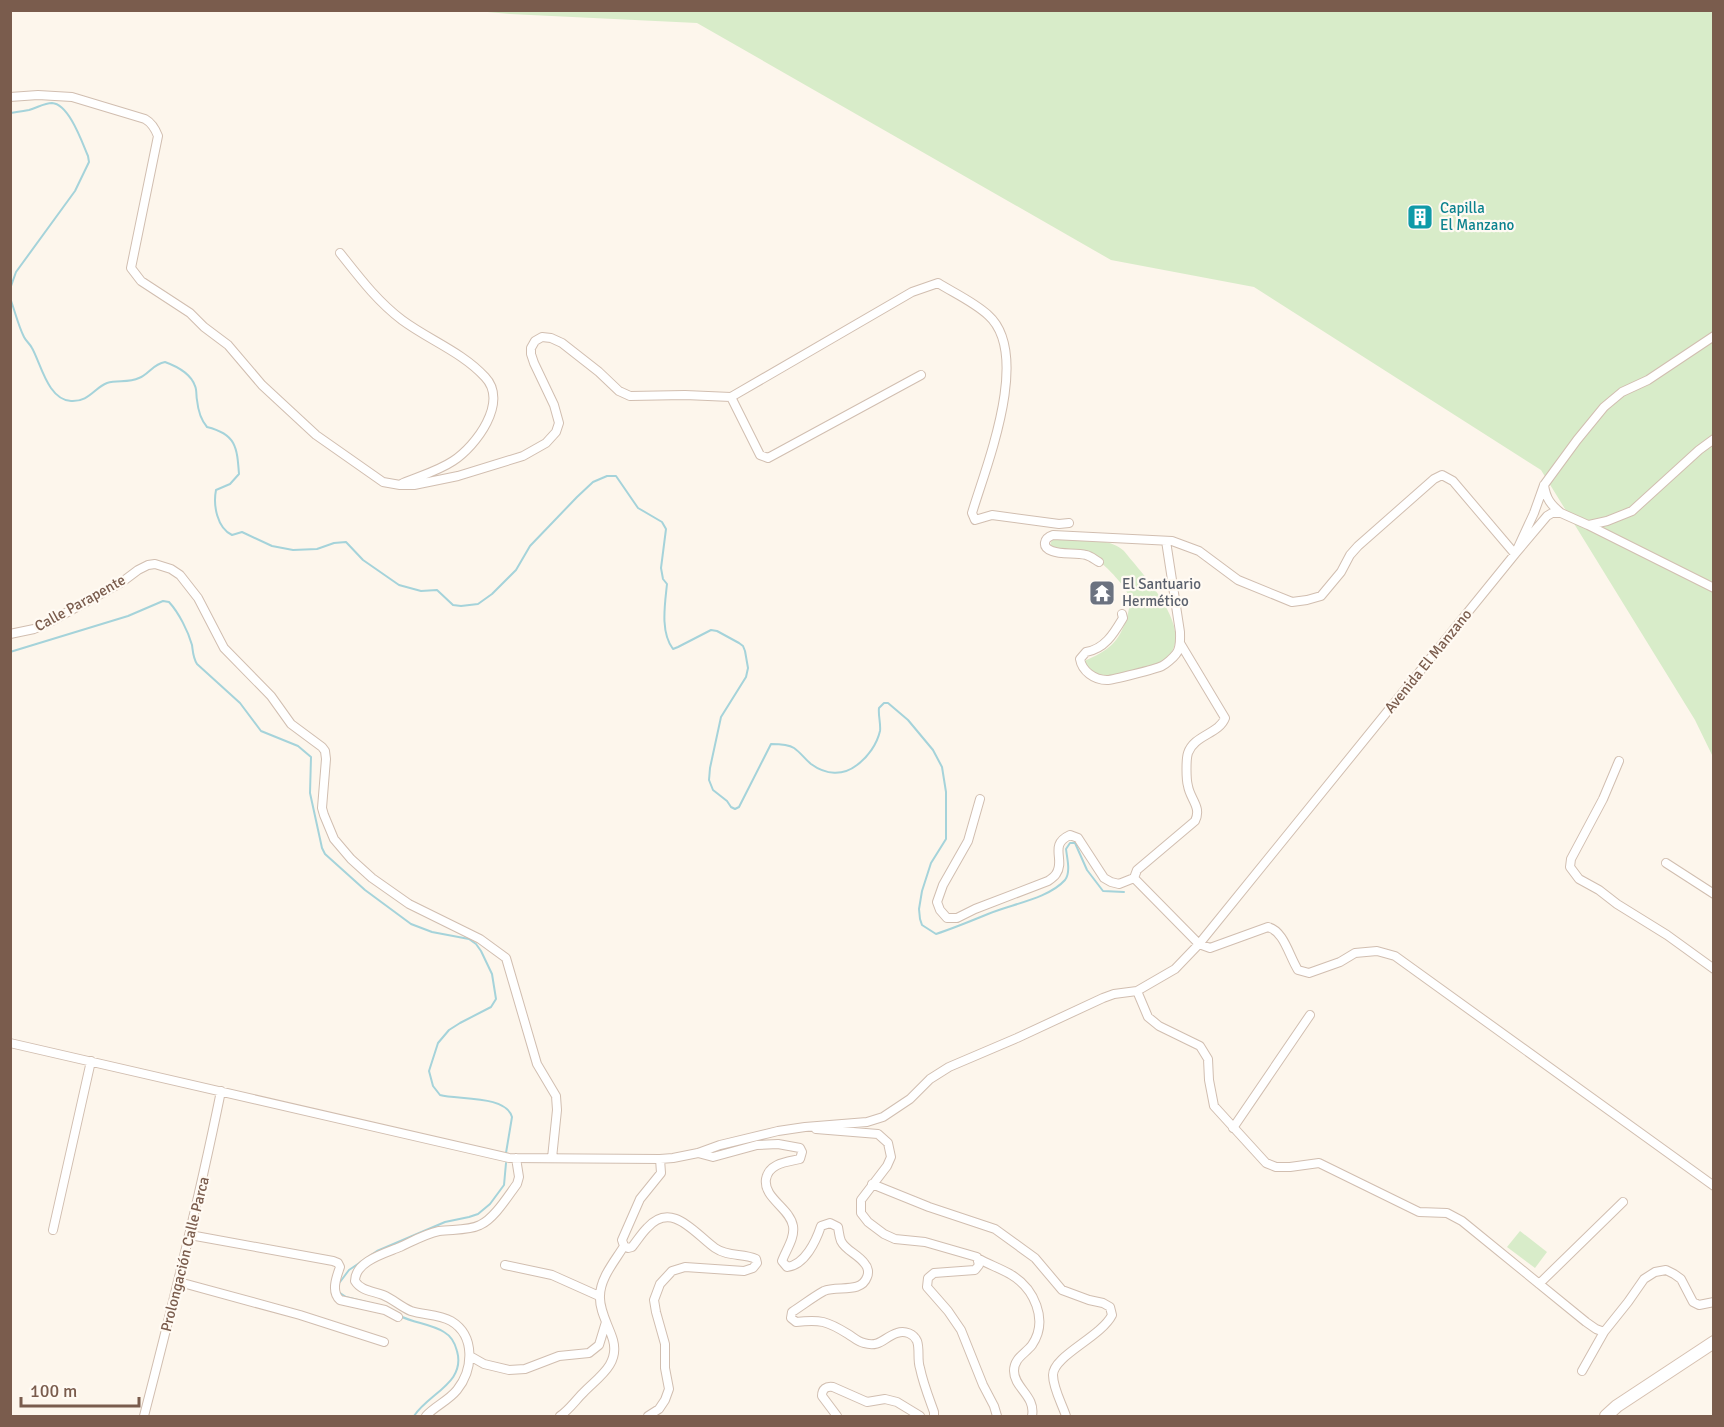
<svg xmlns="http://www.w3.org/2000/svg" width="1724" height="1427" font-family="Signika,sans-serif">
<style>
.green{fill:#d8ecc9}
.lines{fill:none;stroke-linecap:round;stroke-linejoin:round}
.stream{stroke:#a5d3da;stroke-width:2}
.street-casing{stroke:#d1beb0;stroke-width:10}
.secondary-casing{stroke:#d6c0b0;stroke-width:14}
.street{stroke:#fff;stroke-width:8}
.secondary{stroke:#fff;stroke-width:12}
.labels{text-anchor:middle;stroke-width:4.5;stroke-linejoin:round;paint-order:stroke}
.culture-label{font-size:15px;fill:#0d838f;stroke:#fffaf3;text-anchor:start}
.worship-label{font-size:15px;fill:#5b616d;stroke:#fffaf3;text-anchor:start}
.street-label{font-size:15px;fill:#7a5c4d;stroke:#fffaf3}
</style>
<rect width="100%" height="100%" fill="#fdf6ec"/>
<!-- green -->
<path class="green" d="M 476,11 L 1713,11 L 1713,757 L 1695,720 L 1541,470 L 1254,287 L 1111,260 L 697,23 L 510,14 Z
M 1054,539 C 1076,540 1108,536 1124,551 C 1143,575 1204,637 1160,663 C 1146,671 1122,673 1106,677 L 1099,676 L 1086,669 L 1084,661 C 1108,651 1119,643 1127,617 C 1129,610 1131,601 1128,594 C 1124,585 1108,568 1100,562 C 1092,556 1067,552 1056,549 L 1050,545 L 1052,540 Z
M 1520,1231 L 1547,1252 L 1535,1268 L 1507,1247 Z"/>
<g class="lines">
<!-- stream -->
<path class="stream" d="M 10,113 C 17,112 23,111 29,110 C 37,108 44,103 52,103 C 69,104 82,142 88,156 L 89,162 L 75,191 L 16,272 L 10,289
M 10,298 C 15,311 18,325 24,337 C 26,341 30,344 32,348 C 41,364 48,400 71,401 C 89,402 94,388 107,383 C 118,380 129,383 139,378 C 149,374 153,364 165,362 C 176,366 191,374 195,386 C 197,390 196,396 197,400 C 198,410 201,420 207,427 C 236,434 237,447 239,474 L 230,484 L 216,490 C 213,505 217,528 232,535 L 242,532 L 272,546 L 293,550 L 317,549 L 334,543 L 346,542 L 363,560 L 399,585 L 421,591 L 437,590 L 453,605 L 461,606 L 478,604 L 492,594 L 516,570 L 530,546 L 577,497 L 593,482 L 607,476 L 616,476 L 638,508 L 662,522 L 666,529 L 661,568 L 663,579 L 667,584 C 665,604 660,632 673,649 L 678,647 L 711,630 L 717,631 L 739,643 L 743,646 L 745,651 L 748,668 L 746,677 L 721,717 L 710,768 L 709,780 L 713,790 L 727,801 L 731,807 L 735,809 L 739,807 L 771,744 C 778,744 788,744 794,748 C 800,752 805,759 811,764 C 826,775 843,776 857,765 C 868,757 877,744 880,731 C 881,724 878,715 879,708 L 884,703 L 888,703 L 908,720 L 933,750 L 942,767 L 946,792 L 946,839 L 931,863 L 922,891 L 919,909 L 920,919 L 922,925 L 936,934 C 954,928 971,921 988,914 C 1011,904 1048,899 1065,880 C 1071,872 1067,858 1066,849 L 1070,843 L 1075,843 L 1087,870 L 1103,891 L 1124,892
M 10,652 L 128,616 L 163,601 L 169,602 C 179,613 188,631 192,645 C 193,652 193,658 197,664 L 240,703 L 261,731 L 298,746 L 311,757 L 310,793 L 322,848 L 325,854 L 365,890 L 411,924 L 432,932 L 469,939 L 476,944 L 481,951 L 492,974 L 496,999 L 491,1007 L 460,1023 L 449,1030 L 438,1043 L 429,1071 L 433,1086 L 440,1095 C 458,1100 506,1095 512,1117 L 506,1153
M 340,1282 L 349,1270 L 377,1251 L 445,1222 L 469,1217 L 478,1214 L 490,1204 L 504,1185 L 506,1163
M 340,1293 L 346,1297 L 386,1307
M 400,1316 C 414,1323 431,1324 444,1332 C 451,1336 455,1343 457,1351 C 466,1383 429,1393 414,1416"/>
<defs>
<path id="street" d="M 10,97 L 38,95 L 72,97 L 145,119 C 152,123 155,128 158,136 L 131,268 L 141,281 L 190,313 L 204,327 L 228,345 L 262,385 L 316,435 L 383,482 L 400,485 L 414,485 L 458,476 L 523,456 L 546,443 L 556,432 L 559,423 L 554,405 L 534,363 L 531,354 L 531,348 L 535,341 L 542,337 L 551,338 L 562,343 L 599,372 L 619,391 L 630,396 L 685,395 L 731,397 L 912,292 L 938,283 C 954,293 974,302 988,315 C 1032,354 986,466 972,513 L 975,520 L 992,515 L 1059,524 L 1069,523
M 340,253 C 359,277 377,301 402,320 C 429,340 462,352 485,377 C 509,402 476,446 453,461 C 438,471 420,476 403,483
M 731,397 L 760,455 L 768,458 L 921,375
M 1544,485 C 1546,499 1551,505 1561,513
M 1589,525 L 1607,521 L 1632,511 L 1699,450 L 1714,439
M 1099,562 C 1095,560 1091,556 1086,555 C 1076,552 1062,555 1052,551 C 1041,547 1044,538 1053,535 L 1172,541 L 1199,551 L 1238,580 L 1292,602 L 1307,600 L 1321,596 L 1341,572 L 1350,555 L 1358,546 L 1434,479 L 1442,475 L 1453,481 L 1515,554 L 1547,516 L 1552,513 L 1561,513 L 1588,525 L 1714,588
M 1122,614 L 1123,618 C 1114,633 1105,649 1086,652 L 1080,659 C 1082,671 1094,680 1107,680 C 1112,680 1156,669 1162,666 C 1166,664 1173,658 1176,654 C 1181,648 1180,639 1180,632 L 1166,541
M 10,634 L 34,629 L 46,624 L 122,582 L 138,570 L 148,565 L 155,564 L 171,569 L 180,575 L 198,598 L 224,648 L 271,696 L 291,724 L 322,747 L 325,751 L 326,759 L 322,808 L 324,815 L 334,839 L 351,859 L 372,878 L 409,904 L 480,939 L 506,958 L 537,1064 L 556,1096 L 557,1110 L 552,1158
M 1619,761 L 1603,799 L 1571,859 L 1570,867 L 1579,879 L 1599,890 L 1617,904 L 1667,935 L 1714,969
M 980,799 L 968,841 L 943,885 L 937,902 L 940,910 L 947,918 L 957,918 L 975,909 L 1048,881 C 1051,879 1054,877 1056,874 C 1066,860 1048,845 1070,835 L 1078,838 L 1104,878 L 1111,882 L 1119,884 L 1134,878 L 1137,870 L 1195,821 C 1202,807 1190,799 1188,786 C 1186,779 1186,759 1188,753 C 1194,735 1219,734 1225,718 L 1180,643
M 1666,863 L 1714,894
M 1134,878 L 1199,944 L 1210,948 L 1268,927 C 1284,931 1289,956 1298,970 L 1309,973 L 1340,962 L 1355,953 L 1377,951 L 1395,956 L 1714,1186
M 1137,991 L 1148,1017 L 1159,1026 L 1200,1046 L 1208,1059 L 1209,1080 L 1214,1106 L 1266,1163 L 1276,1167 L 1290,1167 L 1319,1163 L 1419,1212 L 1447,1213 L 1462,1221 L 1586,1322 L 1596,1329 L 1604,1332
M 10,1043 L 509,1158 L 660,1159 L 673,1158 L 698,1153 L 720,1145 L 778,1131 L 805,1127 L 867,1122 L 883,1117 L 910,1099 L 930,1079 L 949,1067 L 1017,1038 L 1103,998 L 1114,994 L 1137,991 L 1175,969 L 1199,944 L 1515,554 L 1534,513 L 1544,485 L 1577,440 L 1604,407 L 1622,392 L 1648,380 L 1714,336
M 1233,1128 L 1310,1015
M 816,1129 L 878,1134 L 888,1143 L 891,1157 L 887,1166 L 861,1200 L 861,1213 L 868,1222 L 884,1234 L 895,1239 L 925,1242 L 977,1257 L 979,1265 L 975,1270 L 934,1273 L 928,1278 L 927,1287 L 948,1311 L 961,1330 L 983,1385 L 994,1406 L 997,1416
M 698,1153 L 713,1157 L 757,1145 L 778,1144 L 800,1148 L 802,1152 L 800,1159 C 787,1162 769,1163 766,1179 C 763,1198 790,1208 793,1226 C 795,1238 786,1250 782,1261 L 787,1267 C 805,1265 816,1241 821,1226 L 830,1223 L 838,1227 C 839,1232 839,1236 841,1241 C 846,1251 858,1254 865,1264 C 868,1267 869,1273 867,1277 C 861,1294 837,1285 824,1291 C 813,1297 803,1305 792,1312 L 791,1318 L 796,1322 C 820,1319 827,1321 848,1334 C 853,1337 858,1342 864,1343 C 880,1348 884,1337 897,1333 C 905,1330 914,1334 917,1341 C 920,1349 917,1360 920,1368 C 923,1383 929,1398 934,1412 L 934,1416
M 872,1184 L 929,1207 L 995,1229 L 1035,1258 L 1062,1290 L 1089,1300 L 1103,1303 L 1110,1307 L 1112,1315 C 1101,1337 1053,1356 1053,1375 C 1053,1388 1062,1404 1066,1416
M 53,1230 L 91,1061
M 190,1235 L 333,1261 L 338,1263 L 340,1267 C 336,1278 331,1292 340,1300 L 385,1310 L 398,1317
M 977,1258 C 988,1264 999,1268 1010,1274 C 1034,1288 1049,1320 1032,1345 C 1025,1354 1014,1358 1014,1371 C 1014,1388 1036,1396 1032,1416
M 505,1265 L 552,1275 L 599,1296
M 179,1282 L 300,1315 L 384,1342
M 1539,1284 L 1623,1202
M 470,1356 L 484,1364 L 509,1370 L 525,1369 L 559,1356 L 589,1353 L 599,1345 L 606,1322
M 1582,1371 L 1604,1332 L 1628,1302 L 1644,1279 L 1655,1272 L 1666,1270 L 1674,1274 L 1681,1279 L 1693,1302 L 1699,1305 L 1714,1302
M 144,1416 C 172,1308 199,1200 221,1091
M 426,1416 C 435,1406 448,1401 457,1390 C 473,1370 476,1336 451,1321 C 439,1314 423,1315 411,1311 C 401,1307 393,1299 383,1295 C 373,1291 361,1291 355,1281 C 355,1261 386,1253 400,1247 C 413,1241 425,1234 439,1231 C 452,1229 468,1231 480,1225 C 494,1219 508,1196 517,1184 L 519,1177 L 516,1158
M 560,1416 C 569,1410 575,1401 583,1393 C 597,1378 620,1365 613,1340 C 609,1326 599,1311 600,1296 C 600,1278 615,1261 624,1246
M 648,1416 L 659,1409 L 665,1400 L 669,1389 L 665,1368 L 665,1344 L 656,1312 L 654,1300 L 660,1284 L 672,1271 L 685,1267 L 744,1271 L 753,1268 L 757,1263 L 756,1259 C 743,1253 728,1257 715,1248 C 695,1234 672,1200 647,1228 C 641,1234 637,1241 632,1247 L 628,1248 L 624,1246 L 622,1240 L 640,1199 L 661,1173 L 660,1159
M 837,1416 L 822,1396 C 822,1389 826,1386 833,1387 L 867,1402 L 885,1399 L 897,1402 L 920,1416"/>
<path id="secondary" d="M 1606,1416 L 1617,1406 L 1714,1342"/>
</defs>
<!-- street casing -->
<use href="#street" class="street-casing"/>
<!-- secondary casing -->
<use href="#secondary" class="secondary-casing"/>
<!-- street -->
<use href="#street" class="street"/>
<!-- secondary -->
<use href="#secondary" class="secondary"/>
</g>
<!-- icons -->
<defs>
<symbol id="building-square" viewBox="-11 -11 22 22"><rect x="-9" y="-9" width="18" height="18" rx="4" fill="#0f9aa8" stroke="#fffaf3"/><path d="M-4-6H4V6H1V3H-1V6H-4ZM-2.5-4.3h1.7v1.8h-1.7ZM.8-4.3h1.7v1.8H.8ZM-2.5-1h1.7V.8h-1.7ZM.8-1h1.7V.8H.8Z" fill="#fff"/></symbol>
<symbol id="temple-square" viewBox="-11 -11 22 22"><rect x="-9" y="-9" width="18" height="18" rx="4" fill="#6b7280" stroke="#fffaf3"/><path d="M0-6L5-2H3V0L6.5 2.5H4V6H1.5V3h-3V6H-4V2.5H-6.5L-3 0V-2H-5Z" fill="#fff"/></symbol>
</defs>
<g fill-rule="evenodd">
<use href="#building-square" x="1405" y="202" width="30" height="30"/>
<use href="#temple-square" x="1087" y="578" width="30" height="30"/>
</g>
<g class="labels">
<!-- culture labels -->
<g class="culture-label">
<text x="1440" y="213">Capilla<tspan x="1440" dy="17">El Manzano</tspan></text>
</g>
<!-- worship labels -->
<g class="worship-label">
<text x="1122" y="589">El Santuario<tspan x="1122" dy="17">Hermético</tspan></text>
</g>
<!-- street labels -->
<g class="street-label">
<text transform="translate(80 603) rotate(-29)" y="5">Calle Parapente</text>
<text transform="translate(1428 661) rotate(-51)" y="5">Avenida El Manzano</text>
<text transform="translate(185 1254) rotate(-76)" y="5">Prolongación Calle Parca</text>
</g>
</g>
<!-- border -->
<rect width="1724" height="1427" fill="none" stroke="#7a5c4d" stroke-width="24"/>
<!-- scale -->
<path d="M21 1397v9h118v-9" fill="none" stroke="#7a5c4d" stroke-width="3"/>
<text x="30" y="1397" font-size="18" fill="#7a5c4d" stroke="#fffaf3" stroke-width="4.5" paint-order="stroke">100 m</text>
</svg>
